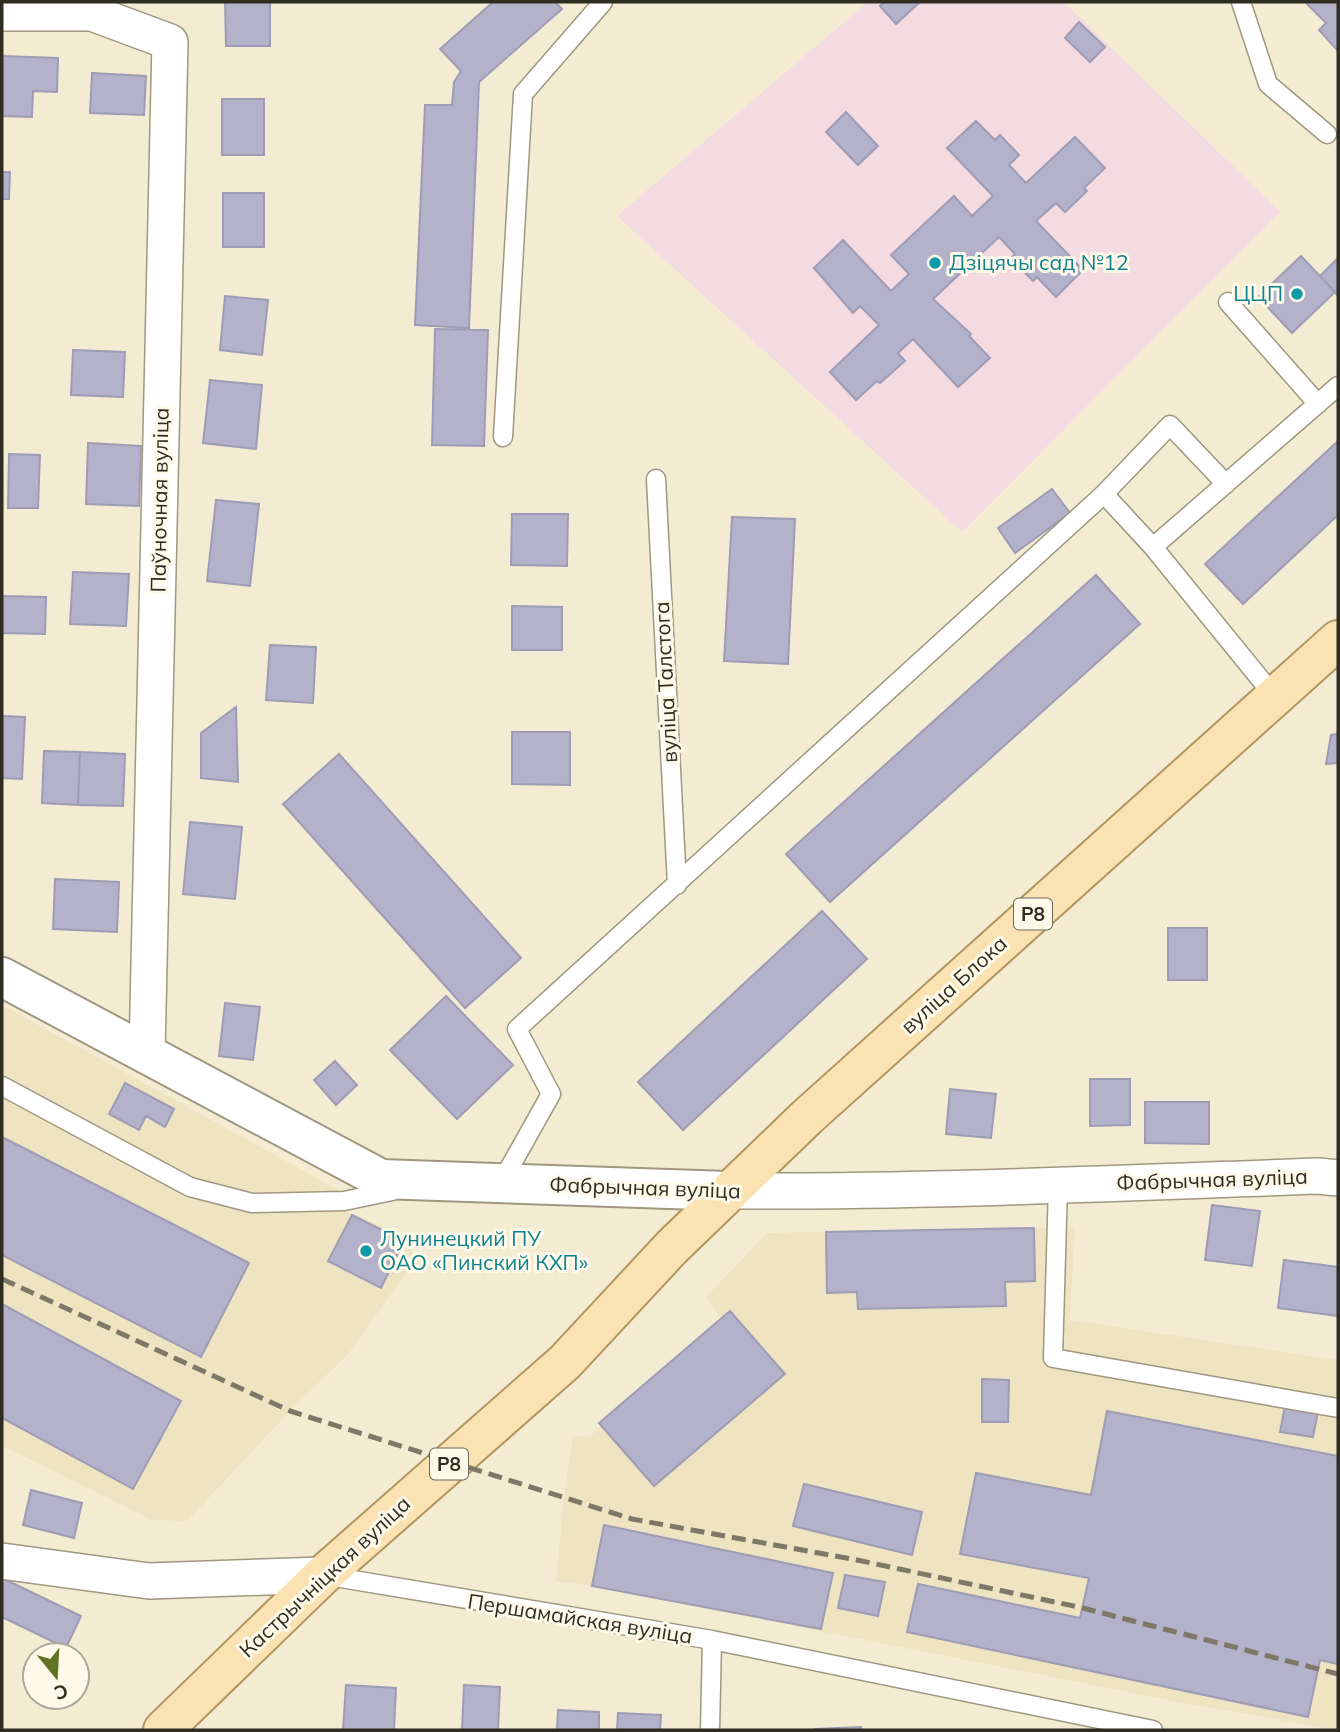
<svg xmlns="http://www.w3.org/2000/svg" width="1340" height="1732" font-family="Mulish,sans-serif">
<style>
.built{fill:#eee4c2}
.education{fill:#f4dae1}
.building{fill:#b4b2cb;stroke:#9e9cb5;stroke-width:2}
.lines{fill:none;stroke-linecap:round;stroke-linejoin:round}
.service-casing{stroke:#9f977f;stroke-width:21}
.minor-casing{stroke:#9f977f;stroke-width:38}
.tertiary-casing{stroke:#9f977f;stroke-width:42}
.primary-casing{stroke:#b2955e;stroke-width:42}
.service{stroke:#fff;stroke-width:18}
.minor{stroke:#fff;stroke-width:35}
.tertiary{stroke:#fff;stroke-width:38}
.primary{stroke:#fbe2b2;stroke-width:38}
.rail{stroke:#7d7867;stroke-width:5;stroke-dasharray:14 7;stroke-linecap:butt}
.culture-dot{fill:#0f9aa8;stroke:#fef9e9;stroke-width:2.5}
.labels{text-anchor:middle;stroke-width:6;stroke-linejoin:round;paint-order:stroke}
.shield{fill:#fef9e9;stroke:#6d6a5e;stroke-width:2}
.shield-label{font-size:19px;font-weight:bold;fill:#2f2c22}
.culture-label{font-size:21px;fill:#0d838f;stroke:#fef9e9;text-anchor:start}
.street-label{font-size:21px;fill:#2f2c22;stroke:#fef9e9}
</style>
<rect width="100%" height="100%" fill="#f4ecd2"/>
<!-- built -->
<path class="built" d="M 2,1005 L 346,1194 L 343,1210 L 407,1237 L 414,1262 L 349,1353 L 290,1411 L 187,1521 L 153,1520 L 2,1446 Z
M 1075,1227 L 1070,1320 L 1338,1360 L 1338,1730 L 1194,1705 L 592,1586 L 556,1581 L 564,1498 L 573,1436 L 589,1437 L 721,1318 L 706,1297 L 767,1233 Z"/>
<!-- education -->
<path class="education" d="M 868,2 L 1064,2 L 1280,212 L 962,532 L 617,216 Z"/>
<!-- building -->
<path class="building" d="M 225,2 L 270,2 L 270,46 L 226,46 Z
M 493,2 L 555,2 L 562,9 L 479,82 L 469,328 L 415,325 L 425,105 L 452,105 L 454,82 L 461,71 L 440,49 Z
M 884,2 L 920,2 L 896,24 L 880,6 Z
M 1305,2 L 1338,2 L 1338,51 L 1319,30 L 1326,23 Z
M 1079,22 L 1105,47 L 1090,62 L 1065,38 Z
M 2,56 L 58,58 L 57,92 L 33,91 L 32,117 L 2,116 Z
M 92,73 L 146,76 L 144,115 L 90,113 Z
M 222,99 L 264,99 L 264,155 L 222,155 Z
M 846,112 L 878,146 L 858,165 L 826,132 Z
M 976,121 L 995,140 L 1000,135 L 1019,155 L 1009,165 L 1026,183 L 1075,137 L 1105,168 L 1084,188 L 1087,191 L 1065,212 L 1056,203 L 1036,221 L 1083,270 L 1056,297 L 1037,277 L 1033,281 L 1011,258 L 1015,254 L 999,237 L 933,299 L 971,334 L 969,336 L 990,358 L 958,387 L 913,339 L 898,353 L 905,361 L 880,383 L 877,381 L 856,400 L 830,372 L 879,325 L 860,306 L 853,313 L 814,268 L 843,240 L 891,291 L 909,274 L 891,255 L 954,196 L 972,216 L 993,196 L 947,148 Z
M 2,172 L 10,172 L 9,199 L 2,199 Z
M 223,193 L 264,193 L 264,247 L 223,247 Z
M 1301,256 L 1335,292 L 1292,333 L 1258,297 Z
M 1338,258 L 1338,296 L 1320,276 Z
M 225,296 L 268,300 L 262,355 L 220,350 Z
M 435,329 L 488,330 L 484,446 L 432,445 Z
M 73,350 L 125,352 L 123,397 L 71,395 Z
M 210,380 L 262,385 L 256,449 L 203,443 Z
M 1338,441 L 1338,515 L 1243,604 L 1205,564 Z
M 88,443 L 141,446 L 139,506 L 86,504 Z
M 9,454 L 40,455 L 38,508 L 8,508 Z
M 1052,489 L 1070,513 L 1015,553 L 998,528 Z
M 216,500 L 259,504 L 250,586 L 207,581 Z
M 512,514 L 568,514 L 567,566 L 511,565 Z
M 732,517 L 795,519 L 788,664 L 724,661 Z
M 73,572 L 129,574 L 126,626 L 70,624 Z
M 1096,575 L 1140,624 L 830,902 L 786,854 Z
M 2,596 L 46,597 L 45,634 L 2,633 Z
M 512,606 L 562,607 L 562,650 L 512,650 Z
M 270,645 L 316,647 L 313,703 L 266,700 Z
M 236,707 L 238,782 L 201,778 L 201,733 Z
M 2,716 L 25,717 L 22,779 L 2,778 Z
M 512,732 L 570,732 L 570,785 L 512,784 Z
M 1338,734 L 1338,763 L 1326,764 L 1331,735 Z
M 44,751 L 80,752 L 78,805 L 42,803 Z
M 80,752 L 125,754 L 123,806 L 78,805 Z
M 339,754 L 521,958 L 465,1008 L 283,804 Z
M 190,822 L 242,827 L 235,899 L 183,894 Z
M 55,879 L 119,882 L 117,932 L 53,929 Z
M 822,911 L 867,959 L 683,1130 L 638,1082 Z
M 1168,928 L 1207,928 L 1207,980 L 1168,980 Z
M 446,996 L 513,1065 L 457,1119 L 390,1050 Z
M 225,1003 L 260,1007 L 253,1060 L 219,1056 Z
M 335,1061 L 357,1085 L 336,1105 L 314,1080 Z
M 1090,1079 L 1130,1079 L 1130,1125 L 1090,1126 Z
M 125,1083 L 174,1109 L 165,1127 L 146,1116 L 139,1130 L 109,1114 Z
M 950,1089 L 996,1094 L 991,1138 L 946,1134 Z
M 1145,1102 L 1209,1102 L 1209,1144 L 1145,1143 Z
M 2,1137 L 249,1263 L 201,1357 L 2,1255 Z
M 1212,1205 L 1260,1211 L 1252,1266 L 1205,1260 Z
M 352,1215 L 404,1241 L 381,1288 L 328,1261 Z
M 1034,1228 L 1035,1281 L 1005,1282 L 1006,1306 L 858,1309 L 857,1292 L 827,1293 L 826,1232 Z
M 1284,1260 L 1338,1267 L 1338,1316 L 1278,1308 Z
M 2,1304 L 181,1401 L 133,1489 L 2,1418 Z
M 730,1311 L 785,1374 L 654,1486 L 599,1423 Z
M 982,1379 L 1009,1380 L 1008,1422 L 982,1422 Z
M 1286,1401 L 1319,1406 L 1313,1437 L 1280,1432 Z
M 1107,1411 L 1338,1456 L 1338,1664 L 1320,1660 L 1308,1717 L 907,1632 L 918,1584 L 1080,1618 L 1089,1578 L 960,1554 L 976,1473 L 1091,1495 Z
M 804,1484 L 922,1512 L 912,1555 L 793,1526 Z
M 31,1490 L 82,1503 L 74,1538 L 23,1525 Z
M 604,1525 L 833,1573 L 821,1629 L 592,1586 Z
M 845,1575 L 885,1582 L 878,1616 L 838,1608 Z
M 2,1578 L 81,1616 L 66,1648 L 2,1617 Z
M 346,1685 L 396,1688 L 394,1730 L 343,1730 Z
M 464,1685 L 500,1687 L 498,1730 L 462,1730 Z
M 558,1710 L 599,1712 L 599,1730 L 557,1730 Z
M 618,1713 L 661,1715 L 660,1730 L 617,1730 Z
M 861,1727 L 861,1730 L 815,1730 L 815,1729 Z"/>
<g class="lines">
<defs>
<path id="service" d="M 1241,2 L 1268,84 L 1327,134
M 1228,302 L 1318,404
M 503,437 L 523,94 L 603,2
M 656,479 L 677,885
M 1104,494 L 1170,425 L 1226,484
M 1153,547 L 1338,386
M 2,1086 L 190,1187 L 252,1203 L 344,1201 L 392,1191
M 501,1183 L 551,1094 L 517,1029 L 1104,494 L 1153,547 L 1275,697
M 1058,1186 L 1053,1358 L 1338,1408
M 323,1575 L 712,1640 L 1153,1730
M 710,1730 L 712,1640"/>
<path id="minor" d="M 92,2 L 92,13 L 170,42 L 147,1053
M 2,13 L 92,13
M 728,1191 C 925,1192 1122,1183 1318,1176 L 1338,1178
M 2,1561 L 149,1581 L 323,1575"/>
<path id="tertiary" d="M 2,977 L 381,1179 L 728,1191"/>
<path id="primary" d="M 163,1730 L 323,1575 L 565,1362 L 672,1247 L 807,1117 L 1338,640"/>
</defs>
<!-- service casing -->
<use href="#service" class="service-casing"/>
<!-- minor casing -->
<use href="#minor" class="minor-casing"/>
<!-- tertiary casing -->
<use href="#tertiary" class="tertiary-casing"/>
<!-- primary casing -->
<use href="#primary" class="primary-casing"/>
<!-- service -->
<use href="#service" class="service"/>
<!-- minor -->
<use href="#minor" class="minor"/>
<!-- tertiary -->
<use href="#tertiary" class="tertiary"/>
<!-- primary -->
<use href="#primary" class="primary"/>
<!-- rail -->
<path class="rail" d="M 2,1279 L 290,1411 L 632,1519 L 857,1560 L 1083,1608 L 1338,1674"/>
</g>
<!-- markers -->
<g class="culture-dot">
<circle cx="935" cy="263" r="7"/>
<circle cx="1297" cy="294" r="7"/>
<circle cx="366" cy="1251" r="7"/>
</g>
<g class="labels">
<!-- shield labels -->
<g class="shield">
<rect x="1014" y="898.5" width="38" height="31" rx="5"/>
<rect x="430" y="1448.5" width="38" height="31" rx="5"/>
</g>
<g class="shield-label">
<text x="1033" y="921">Р8</text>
<text x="449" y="1471">Р8</text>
</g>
<!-- culture labels -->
<g class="culture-label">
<text x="949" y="270">Дзіцячы сад №12</text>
<text x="1283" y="301" text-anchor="end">ЦЦП</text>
<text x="380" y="1246">Лунинецкий ПУ<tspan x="380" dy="24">ОАО «Пинский КХП»</tspan></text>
</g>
<!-- street labels -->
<g class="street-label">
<text transform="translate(160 500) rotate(-89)" y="7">Паўночная вуліца</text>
<text transform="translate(666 682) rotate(-93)" y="7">вуліца Талстога</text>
<text transform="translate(954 985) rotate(-42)" y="7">вуліца Блока</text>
<text transform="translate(1212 1180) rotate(-2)" y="7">Фабрычная вуліца</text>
<text transform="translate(645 1188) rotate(2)" y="7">Фабрычная вуліца</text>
<text transform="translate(325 1577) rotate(-43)" y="7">Кастрычніцкая вуліца</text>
<text transform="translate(580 1619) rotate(9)" y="7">Першамайская вуліца</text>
</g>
</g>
<!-- border -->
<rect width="1340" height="1732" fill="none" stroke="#2f2c22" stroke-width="7"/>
<!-- north arrow -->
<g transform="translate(56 1676) rotate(162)"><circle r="33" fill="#fef9e9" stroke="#aba799" stroke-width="2"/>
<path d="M0-5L12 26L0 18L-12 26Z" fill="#617321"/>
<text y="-10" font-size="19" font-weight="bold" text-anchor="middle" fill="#2f2c22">С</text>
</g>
</svg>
